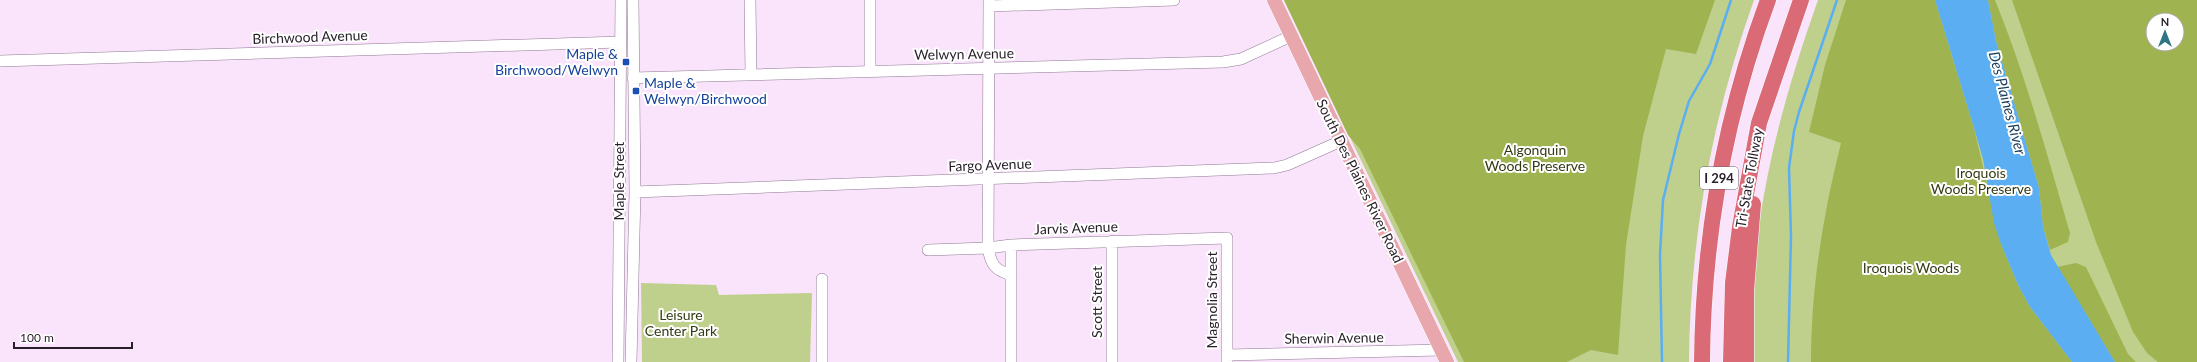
<svg xmlns="http://www.w3.org/2000/svg" width="2197" height="362" font-family="Lato,sans-serif">
<style>
.green{fill:#bfd08d;fill-rule:evenodd}
.forest{fill:#9fb450;fill-rule:evenodd}
.water{fill:#5baef2}
.lines{fill:none;stroke-linecap:round;stroke-linejoin:round}
.stream{stroke:#5baef2;stroke-width:2.5}
.minor-casing{stroke:#907893;stroke-width:12}
.major-casing{stroke:#fff;stroke-width:15}
.highway-casing{stroke:#fff;stroke-width:17}
.minor{stroke:#fff;stroke-width:11}
.major{stroke:#e8a6ad;stroke-width:14}
.highway{stroke:#d96a76;stroke-width:16}
.transit-dot{fill:#1a4fb4;stroke:#fff;stroke-width:1.5}
.labels{text-anchor:middle;stroke-width:4;stroke-linejoin:round;paint-order:stroke}
.shield{fill:#fff;stroke:#686269;stroke-width:1}
.shield-label{font-size:13px;font-weight:bold;fill:#271e29}
.street-label{font-size:14px;fill:#271e29;stroke:#fff}
.transit-label{font-size:14px;fill:#164399;stroke:#fff;text-anchor:end}
.park-label{font-size:14px;fill:#333b12;stroke:#fff}
.water-label{font-size:15px;font-style:italic;fill:#1b3e5a;stroke:#fff}
</style>
<rect width="100%" height="100%" fill="#f9e4fc"/>
<!-- green -->
<path class="green" d="M 1284,0 L 1754,0 C 1712,117 1690,238 1689,362 L 1458,362 Z
M 1818,0 L 2197,0 L 2197,362 L 1753,362 C 1753,319 1753,275 1758,232 C 1769,152 1791,76 1818,0 ZM 2153,20 L 2177,20 L 2177,44 L 2153,44 Z
M 641,283 L 716,285 L 719,295 L 812,293 L 810,362 L 642,362 Z"/>
<!-- forest -->
<path class="forest" d="M 1284,0 L 1715,0 L 1696,54 L 1666,49 L 1643,136 L 1626,245 L 1618,355 L 1591,350 L 1567,362 L 1464,362 L 1360,149 L 1348,135 Z
M 1846,0 L 1935,0 L 1974,128 L 2001,244 L 2018,285 L 2030,307 L 2072,362 L 1811,362 C 1811,288 1823,214 1841,143 L 1809,132 L 1825,65 Z
M 1988,0 L 1995,0 C 2026,76 2047,154 2070,233 L 2068,242 L 2050,250 L 2043,227 L 2039,188 L 1996,41 Z
M 2012,0 L 2197,0 L 2197,362 L 2158,362 L 2147,353 L 2133,332 L 2096,242 ZM 2153,20 L 2177,20 L 2177,44 L 2153,44 Z
M 2076,263 L 2086,267 L 2128,354 L 2136,362 L 2115,362 L 2057,267 Z"/>
<!-- water -->
<path class="water" d="M 1935,0 L 1988,0 L 1996,41 L 2039,188 L 2043,227 L 2051,255 L 2115,362 L 2072,362 L 2030,307 L 2018,285 L 2001,244 L 1994,223 L 1983,159 L 1974,128 Z"/>
<g class="lines">
<!-- stream -->
<path class="stream" d="M 1662,362 L 1660,255 L 1663,200 L 1679,134 L 1689,101 L 1710,64 L 1731,0
M 1788,362 L 1791,236 L 1789,168 L 1794,131 L 1799,112 L 1837,0"/>
<defs>
<path id="minor" d="M 750,0 L 751,75
M 870,0 L 870,70
M 989,0 L 988,248 C 991,265 995,270 1011,275
M 989,6 L 1174,0
M 0,61 L 620,42
M 633,78 L 1223,62 L 1241,59 L 1291,36
M 635,192 L 1274,168 L 1287,165 L 1341,141
M 1112,241 L 1112,362
M 1011,245 L 1011,362
M 928,250 L 988,248 L 1011,245 L 1227,238 L 1227,362
M 1227,355 L 1441,350
M 618,362 L 621,0
M 631,362 L 635,192 L 633,0
M 822,362 L 822,279"/>
<path id="major" d="M 1274,0 L 1447,362"/>
<path id="highway" d="M 1702,362 C 1703,238 1725,116 1768,0
M 1731,362 L 1733,283 L 1740,227 L 1759,123 L 1801,0
M 1746,362 L 1746,291 L 1753,204"/>
</defs>
<!-- minor casing -->
<use href="#minor" class="minor-casing"/>
<!-- major casing -->
<use href="#major" class="major-casing"/>
<!-- highway casing -->
<use href="#highway" class="highway-casing"/>
<!-- minor -->
<use href="#minor" class="minor"/>
<!-- major -->
<use href="#major" class="major"/>
<!-- highway -->
<use href="#highway" class="highway"/>
</g>
<!-- markers -->
<g class="transit-dot">
<rect x="622" y="58" width="8" height="8" rx="2"/>
<rect x="632" y="87" width="8" height="8" rx="2"/>
</g>
<g class="labels">
<!-- shield labels -->
<rect class="shield" x="1700" y="167" width="38" height="22" rx="3"/>
<g class="shield-label">
<text x="1719" y="183">I 294</text>
</g>
<!-- street labels -->
<g class="street-label">
<text transform="translate(310 37) rotate(-2)" y="5">Birchwood Avenue</text>
<text transform="translate(964 54) rotate(-1)" y="5">Welwyn Avenue</text>
<text transform="translate(990 165) rotate(-2)" y="5">Fargo Avenue</text>
<text transform="translate(1749 178) rotate(-80)" y="5">Tri-State Tollway</text>
<text transform="translate(619 181) rotate(-90)" y="5">Maple Street</text>
<text transform="translate(1360 181) rotate(64)" y="5">South Des Plaines River Road</text>
<text transform="translate(1076 228) rotate(-2)" y="5">Jarvis Avenue</text>
<text transform="translate(1212 300) rotate(-90)" y="5">Magnolia Street</text>
<text transform="translate(1097 302) rotate(-90)" y="5">Scott Street</text>
<text transform="translate(1334 338) rotate(-1)" y="5">Sherwin Avenue</text>
</g>
<!-- transit labels -->
<g class="transit-label">
<text x="618" y="59">Maple &amp;<tspan x="618" dy="16">Birchwood/Welwyn</tspan></text>
<text x="644" y="88" text-anchor="start">Maple &amp;<tspan x="644" dy="16">Welwyn/Birchwood</tspan></text>
</g>
<!-- park labels -->
<g class="park-label">
<text x="1535" y="155">Algonquin<tspan x="1535" dy="16">Woods Preserve</tspan></text>
<text x="1981" y="178">Iroquois<tspan x="1981" dy="16">Woods Preserve</tspan></text>
<text x="1911" y="273">Iroquois Woods</text>
<text x="681" y="320">Leisure<tspan x="681" dy="16">Center Park</tspan></text>
</g>
<!-- water labels -->
<g class="water-label">
<text transform="translate(2007 103) rotate(75)" y="5">Des Plaines River</text>
</g>
</g>
<!-- north arrow -->
<g transform="translate(2165 32)"><circle r="19" fill="#ffffff" stroke="#a9a5a9"/>
<path d="M0-3L7 15L0 10L-7 15Z" fill="#307584"/>
<text y="-6" font-size="11" font-weight="bold" text-anchor="middle" fill="#271e29">N</text>
</g>
<!-- scale -->
<path d="M14 342v6h118v-6" fill="none" stroke="#271e29" stroke-width="2"/>
<text x="20" y="342" font-size="12" fill="#271e29" stroke="#ffffff" stroke-width="3" paint-order="stroke">100 m</text>
</svg>
